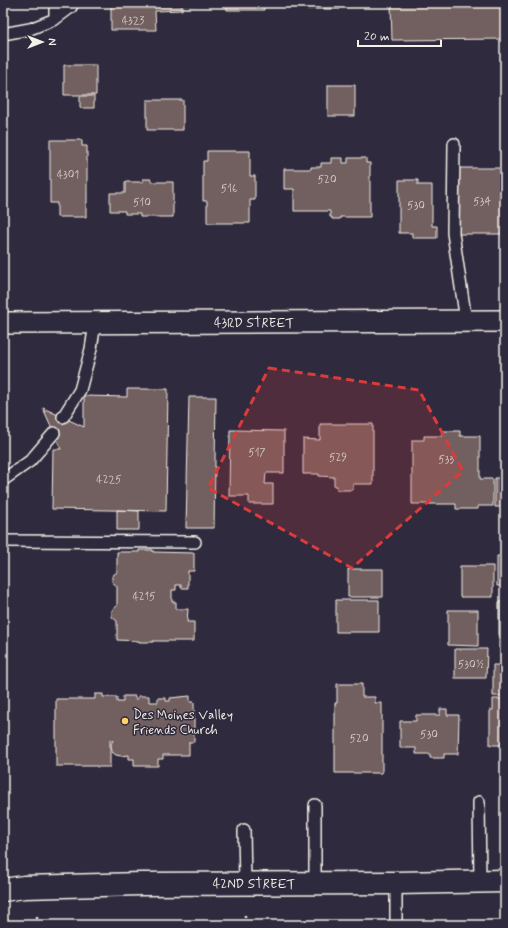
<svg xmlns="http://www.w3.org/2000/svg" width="508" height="928" font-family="Mynerve,sans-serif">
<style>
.building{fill:#725e5f;stroke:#f4f1e8}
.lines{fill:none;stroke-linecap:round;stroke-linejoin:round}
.service-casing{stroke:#f4f1e8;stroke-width:14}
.minor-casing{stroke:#f4f1e8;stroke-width:24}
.tertiary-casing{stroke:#f4f1e8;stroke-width:25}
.path{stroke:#f4f1e8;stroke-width:2.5;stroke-dasharray:3 3;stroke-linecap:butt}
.service{stroke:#2f2a3d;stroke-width:11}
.minor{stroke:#2f2a3d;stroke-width:21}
.tertiary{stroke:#2f2a3d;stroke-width:22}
.marked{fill:#d93c3b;fill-opacity:0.2;stroke:#d93c3b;stroke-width:3;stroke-dasharray:8 5;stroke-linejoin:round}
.poi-dot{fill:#ffd166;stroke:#2f2a3d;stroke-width:1.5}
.labels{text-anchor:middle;stroke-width:3;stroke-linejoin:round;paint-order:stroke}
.number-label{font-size:11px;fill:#d4ccc6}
.street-label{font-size:13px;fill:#f4f1e8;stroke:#2f2a3d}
.poi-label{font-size:13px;fill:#f4f1e8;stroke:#2f2a3d;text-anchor:start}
</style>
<rect width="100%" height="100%" fill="#2f2a3d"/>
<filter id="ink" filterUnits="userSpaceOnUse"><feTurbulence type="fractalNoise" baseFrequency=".025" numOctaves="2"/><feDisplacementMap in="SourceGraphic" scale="8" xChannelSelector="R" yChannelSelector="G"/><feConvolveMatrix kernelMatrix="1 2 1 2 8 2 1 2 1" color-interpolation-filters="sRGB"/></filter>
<g filter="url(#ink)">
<!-- building -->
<path class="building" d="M 111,3 L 340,3 L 340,9 L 300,9 L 300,4 L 264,4 L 264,10 L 227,10 L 226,4 L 182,5 L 182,10 L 155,11 L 156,30 L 111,30 Z
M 391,3 L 505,3 L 505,39 L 392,40 Z
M 64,65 L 96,65 L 96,95 L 64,95 Z
M 328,85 L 355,85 L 355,116 L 328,116 Z
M 80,96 L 94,96 L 94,108 L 80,108 Z
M 147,100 L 183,100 L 183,130 L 147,130 Z
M 50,140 L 82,140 L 82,146 L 87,146 L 87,203 L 86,203 L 86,217 L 57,217 L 57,203 L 50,203 Z
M 207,151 L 250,151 L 250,176 L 255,176 L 255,200 L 250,200 L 250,223 L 207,223 L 207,201 L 203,201 L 203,161 L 207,161 Z
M 331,158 L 343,158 L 343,163 L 348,163 L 348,158 L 366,158 L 366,163 L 370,163 L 370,217 L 340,217 L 340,219 L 332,219 L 332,217 L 330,217 L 330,211 L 294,211 L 294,189 L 284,189 L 284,169 L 311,169 L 311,167 L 321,167 L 321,163 L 331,163 Z
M 459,168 L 505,168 L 505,234 L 458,234 Z
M 143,179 L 151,179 L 151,182 L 173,182 L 173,217 L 140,217 L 140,214 L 125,214 L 125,211 L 110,211 L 110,193 L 125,193 L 125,182 L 143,182 Z
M 399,180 L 418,180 L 418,185 L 432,185 L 432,226 L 437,226 L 437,238 L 412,238 L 412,233 L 399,233 Z
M 127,389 L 168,389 L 166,511 L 52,509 L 53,449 L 61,449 L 43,408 L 84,427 L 84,396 L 127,397 Z
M 189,397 L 216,397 L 214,528 L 186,528 Z
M 320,424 L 373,424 L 373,484 L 353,484 L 353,490 L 337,490 L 337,486 L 334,486 L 334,477 L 319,476 L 319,474 L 303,474 L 303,439 L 320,440 Z
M 230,430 L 284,431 L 284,473 L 266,473 L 265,484 L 273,484 L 273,504 L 249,504 L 249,496 L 229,496 Z
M 442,431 L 460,431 L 460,436 L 480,436 L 480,479 L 493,479 L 493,506 L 478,506 L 478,509 L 456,509 L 456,504 L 412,504 L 412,440 L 424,440 L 424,436 L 442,436 Z
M 495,478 L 505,478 L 505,507 L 495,507 Z
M 117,510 L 139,511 L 139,530 L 117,530 Z
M 139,550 L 153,550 L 153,552 L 194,553 L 194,571 L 188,571 L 188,588 L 181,588 L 181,585 L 176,585 L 176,590 L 172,590 L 172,602 L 176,602 L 176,609 L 188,609 L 187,622 L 194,622 L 194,641 L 153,641 L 153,642 L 139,642 L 139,641 L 117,640 L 117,621 L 112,617 L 112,610 L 117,606 L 117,586 L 112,582 L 112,576 L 117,572 L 117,552 L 139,552 Z
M 497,556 L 505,556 L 505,586 L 497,586 Z
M 460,566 L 493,566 L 493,597 L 460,597 Z
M 348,569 L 383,569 L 383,597 L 348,597 Z
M 336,600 L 379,600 L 379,632 L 336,632 Z
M 499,602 L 505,602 L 505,648 L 499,648 Z
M 448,610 L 478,610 L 478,646 L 448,645 Z
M 455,649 L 487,649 L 486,678 L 455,678 Z
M 493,665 L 505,665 L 505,696 L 493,696 Z
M 337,684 L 362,684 L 362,697 L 375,697 L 375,703 L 382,703 L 382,773 L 335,773 L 335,703 L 337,703 Z
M 95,694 L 103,694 L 103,697 L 117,697 L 117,702 L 123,702 L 123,696 L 135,696 L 135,699 L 138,699 L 138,696 L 149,696 L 149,702 L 158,702 L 158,698 L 166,698 L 166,701 L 170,701 L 170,698 L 190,696 L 190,702 L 194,702 L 194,742 L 189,742 L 189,755 L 163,755 L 163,759 L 158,759 L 158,766 L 134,766 L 134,759 L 129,759 L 129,755 L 121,756 L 116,755 L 112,752 L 111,744 L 113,740 L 110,740 L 110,767 L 97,767 L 97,766 L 56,766 L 56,699 L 95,699 Z
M 493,699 L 505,699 L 505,745 L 490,745 L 490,710 L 493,710 Z
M 440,709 L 447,709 L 447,715 L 459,715 L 458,754 L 444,754 L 444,758 L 430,758 L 430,754 L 416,754 L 416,748 L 400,748 L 400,721 L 416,721 L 416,715 L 440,715 Z"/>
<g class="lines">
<defs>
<path id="service" d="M 55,19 L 71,7 L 73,3
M 3,34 L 30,29 L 55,19 L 55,3
M 454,144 L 453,233 L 466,321
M 63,417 L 80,390 L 91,349 L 95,323
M 3,480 L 30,461 L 54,433
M 3,541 L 195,542
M 479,802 L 480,881
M 244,830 L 245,883
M 315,883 L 315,805
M 396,925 L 396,883"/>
<path id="minor" d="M 3,323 L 505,321"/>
<path id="tertiary" d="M 3,890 L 24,887 L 141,884 L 396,883 L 505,881"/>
</defs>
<!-- service casing -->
<use href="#service" class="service-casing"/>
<!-- minor casing -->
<use href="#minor" class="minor-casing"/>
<!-- tertiary casing -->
<use href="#tertiary" class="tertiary-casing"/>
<!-- path -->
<path class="path" d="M 245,915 L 245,925
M 37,916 L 37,925"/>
<!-- service -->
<use href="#service" class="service"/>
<!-- minor -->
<use href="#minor" class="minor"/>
<!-- tertiary -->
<use href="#tertiary" class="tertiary"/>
</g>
</g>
<!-- marked area -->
<path class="marked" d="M 269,368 L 419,390 L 463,471 L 352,568 L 208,488 Z"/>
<!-- markers -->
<circle class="poi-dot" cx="125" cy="721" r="4"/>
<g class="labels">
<!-- number labels -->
<g class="number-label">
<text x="133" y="24">4323</text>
<text x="68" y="178">4301</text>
<text x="327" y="183">520</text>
<text x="229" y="192">516</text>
<text x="482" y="205">534</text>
<text x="142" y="206">510</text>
<text x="416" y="209">530</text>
<text x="257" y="456">517</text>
<text x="338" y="461">529</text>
<text x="446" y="463">533</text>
<text x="109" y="483">4225</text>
<text x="144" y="600">4215</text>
<text x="471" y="668">530½</text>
<text x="429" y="738">530</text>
<text x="359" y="742">520</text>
</g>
<!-- street labels -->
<g class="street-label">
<text x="254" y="327">43RD STREET</text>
<text x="254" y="888">42ND STREET</text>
</g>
<!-- poi labels -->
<g class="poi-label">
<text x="133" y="719">Des Moines Valley<tspan x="133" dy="15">Friends Church</tspan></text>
</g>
</g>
<!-- margin -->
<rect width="508" height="928" fill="none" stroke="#2f2a3d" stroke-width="16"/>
<rect x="8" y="8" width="492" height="912" fill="none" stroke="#f4f1e8" stroke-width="1.5" filter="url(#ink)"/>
<!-- north arrow -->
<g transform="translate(42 42) rotate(90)" stroke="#2f2a3d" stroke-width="3" paint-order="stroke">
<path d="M0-3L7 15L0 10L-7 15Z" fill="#f4f1e8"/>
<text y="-6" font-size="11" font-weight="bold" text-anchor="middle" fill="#f4f1e8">N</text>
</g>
<!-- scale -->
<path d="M358 40v6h83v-6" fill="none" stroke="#f4f1e8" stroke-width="2"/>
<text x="364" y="40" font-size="12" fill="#f4f1e8" stroke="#2f2a3d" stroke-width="3" paint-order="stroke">20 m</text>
</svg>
